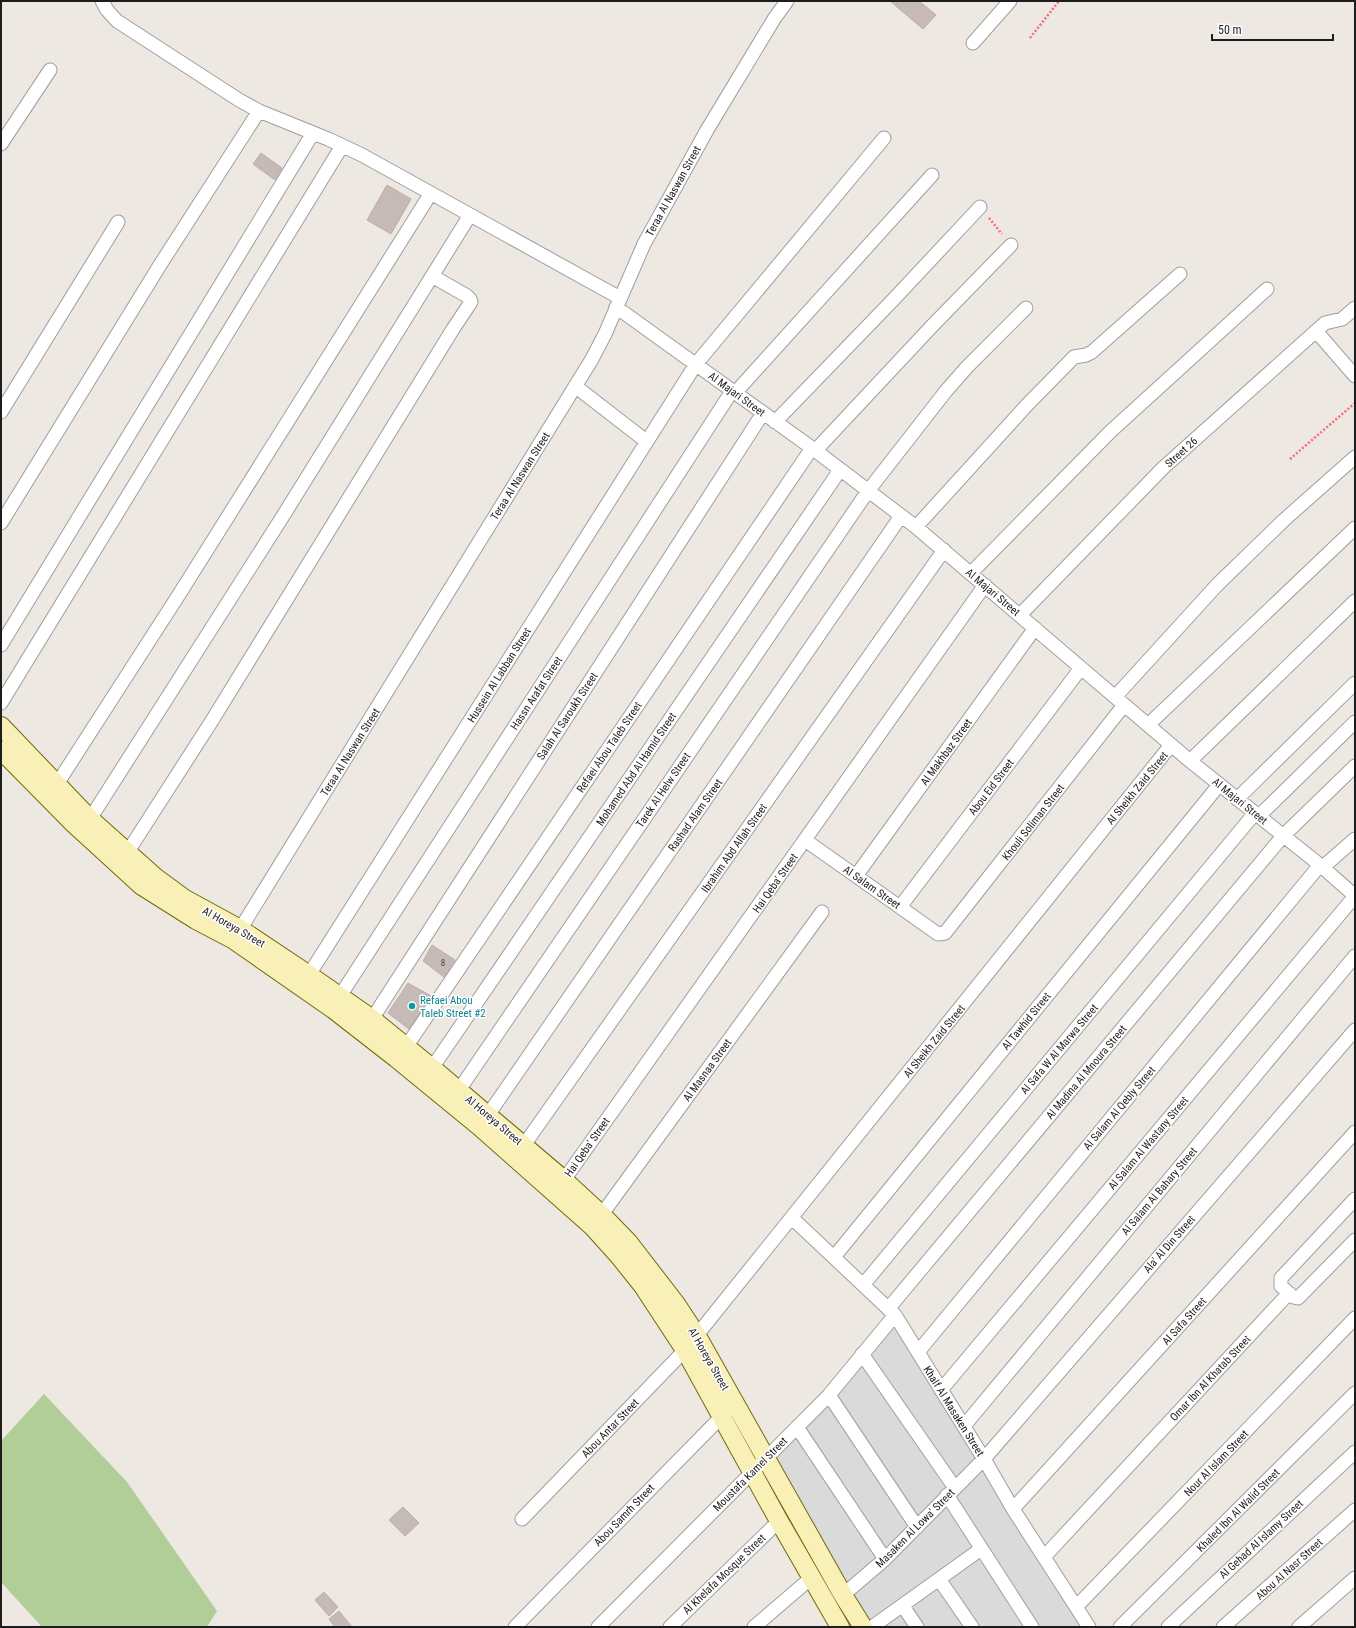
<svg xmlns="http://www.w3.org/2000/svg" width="1356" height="1628" font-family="'Roboto Condensed',sans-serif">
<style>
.residential{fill:#dbdada}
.forest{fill:#b1cd98}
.building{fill:#c6bab7;stroke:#bfaca6}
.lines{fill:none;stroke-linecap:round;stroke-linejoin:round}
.minor-casing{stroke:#9e9e9e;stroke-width:15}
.secondary-casing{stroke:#716a07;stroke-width:20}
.path{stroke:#f76b76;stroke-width:2.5;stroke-dasharray:2 2;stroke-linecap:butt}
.minor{stroke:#fff;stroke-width:13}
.secondary{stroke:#f8f0b7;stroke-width:18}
.culture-dot{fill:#0f9aa8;stroke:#fff;stroke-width:1.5}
.labels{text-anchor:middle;stroke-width:3;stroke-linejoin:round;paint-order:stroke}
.number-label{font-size:9px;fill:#474444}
.street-label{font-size:11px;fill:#1d1d1d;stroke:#fff}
.culture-label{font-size:11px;fill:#0d838f;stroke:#fff;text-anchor:start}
</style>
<rect width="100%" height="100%" fill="#eee8e3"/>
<!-- residential -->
<path class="residential" d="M 892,1324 L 975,1449 L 1086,1627 L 851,1627 L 758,1471 Z"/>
<!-- forest -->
<path class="forest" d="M 44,1394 L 127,1482 L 217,1611 L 207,1627 L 42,1627 L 1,1582 L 1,1441 Z"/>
<!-- building -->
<path class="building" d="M 890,1 L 919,1 L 936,15 L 923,29 Z
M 261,153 L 282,168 L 275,180 L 253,164 Z
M 387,185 L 411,199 L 391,234 L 367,220 Z
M 432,945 L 455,960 L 444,977 L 423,961 Z
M 408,983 L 431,996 L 409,1029 L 388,1013 Z
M 403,1507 L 419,1523 L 405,1536 L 389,1520 Z
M 324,1592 L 338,1607 L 329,1616 L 315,1600 Z
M 339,1611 L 352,1627 L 335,1627 L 329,1619 Z"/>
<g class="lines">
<defs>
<path id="minor" d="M 102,1 L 107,10 L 117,21 L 239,100 L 259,111 L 328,139 L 362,155 L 620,298
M 973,43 L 1010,1
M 1,144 L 50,70
M 616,307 L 812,448 L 916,527 L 1190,761 L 1320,865 L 1355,896
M 1316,331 L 1355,376
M 575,386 L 646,441
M 735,393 L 932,175
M 1,412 L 118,222
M 775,422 L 893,300 L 980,207
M 815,451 L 933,325 L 1011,245
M 1,523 L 160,265 L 259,111
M 916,527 L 1026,406 L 1074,357 L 1086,355 L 1092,352 L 1180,274
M 971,573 L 1111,431 L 1267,289
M 1020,615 L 1163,468 L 1325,323 L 1342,319 L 1355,308
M 1,645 L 313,133
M 1115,697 L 1217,585 L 1284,520 L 1355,457
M 1,703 L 342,146
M 1148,725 L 1355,528
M 1190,761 L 1355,601
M 57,784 L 180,593 L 431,193
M 1237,799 L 1355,683
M 1259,816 L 1355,722
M 90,819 L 283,516 L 470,215
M 805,840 L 938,934 L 945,933 L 1124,705
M 127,853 L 213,719 L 453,329 L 471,302 L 470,299 L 467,296 L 432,276
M 1323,867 L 1355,839
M 856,876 L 1035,628
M 900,907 L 1081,668
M 236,936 L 592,359 L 605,334 L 644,244 L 707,130 L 774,19 L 787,1
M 305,981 L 696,364 L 884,138
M 340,996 L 732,391
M 372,1019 L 763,413
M 406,1047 L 812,448
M 432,1068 L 840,470
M 459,1090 L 868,491 L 946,391 L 967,367 L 1026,308
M 488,1115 L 901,516
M 524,1145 L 944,550
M 564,1180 L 985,585
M 1355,1199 L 1281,1278 L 1281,1286 L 1293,1297 L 1298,1298 L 1355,1240
M 792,1218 L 895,1315 L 984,1459 L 1013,1509 L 1089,1627
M 597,1221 L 822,912
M 834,1257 L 1219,785
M 863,1285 L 1255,813
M 888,1309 L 1283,836 L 1355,766
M 918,1352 L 1320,865
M 862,1354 L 955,1488
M 941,1390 L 1355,896
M 829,1395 L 917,1527
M 964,1426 L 1355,956
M 797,1427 L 885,1559
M 947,1495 L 1032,1627
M 1013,1509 L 1355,1132
M 522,1519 L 685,1350 L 1171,745
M 1044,1557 L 1289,1293
M 939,1579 L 972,1627
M 843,1595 L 885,1559 L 984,1459 L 1355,1030
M 903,1606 L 917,1627
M 1076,1607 L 1355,1318
M 515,1627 L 727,1411
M 598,1627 L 829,1395 L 895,1315
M 670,1627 L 779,1521
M 754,1627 L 811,1578
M 872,1627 L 981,1549
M 1120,1627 L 1355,1393
M 1168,1627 L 1355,1452
M 1223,1627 L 1355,1510
M 1299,1627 L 1355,1578"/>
<path id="secondary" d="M 1,726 L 90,819 L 155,877 L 185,899 L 240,929 L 309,975 L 372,1019 L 432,1068 L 564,1180 L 602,1215 L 629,1243 L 676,1304 L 697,1336 L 843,1595 L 863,1627
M 1,750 L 72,822 L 142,886 L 196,920 L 234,940 L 333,1009 L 396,1058 L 479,1126 L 593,1227 L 619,1256 L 643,1286 L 685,1350 L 779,1521 L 840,1627"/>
</defs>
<!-- minor casing -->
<use href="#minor" class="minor-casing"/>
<!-- secondary casing -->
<use href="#secondary" class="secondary-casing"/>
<!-- path -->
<path class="path" d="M 1030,38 L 1059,1
M 989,218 L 1002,234
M 1290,459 L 1355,403"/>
<!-- minor -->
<use href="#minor" class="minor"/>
<!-- secondary -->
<use href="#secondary" class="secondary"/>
</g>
<!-- markers -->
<circle class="culture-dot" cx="412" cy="1006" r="4"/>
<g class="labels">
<!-- number labels -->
<g class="number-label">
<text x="443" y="966">8</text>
</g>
<!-- street labels -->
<g class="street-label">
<text transform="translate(673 191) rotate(-61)" y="4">Teraa Al Naswan Street</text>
<text transform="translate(737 394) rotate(36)" y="4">Al Majari Street</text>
<text transform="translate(1181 452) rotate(-42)" y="4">Street 26</text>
<text transform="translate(520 476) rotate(-58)" y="4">Teraa Al Naswan Street</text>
<text transform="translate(993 592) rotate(40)" y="4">Al Majari Street</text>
<text transform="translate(499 675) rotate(-58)" y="4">Hussein Al Labban Street</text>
<text transform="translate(536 693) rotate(-57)" y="4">Hassn Arafat Street</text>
<text transform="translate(567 716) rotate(-57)" y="4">Salah Al Saroukh Street</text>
<text transform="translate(609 747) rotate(-56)" y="4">Refaei Abou Taleb Street</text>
<text transform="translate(350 752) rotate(-58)" y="4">Teraa Al Naswan Street</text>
<text transform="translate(946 752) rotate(-54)" y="4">Al Makhbaz Street</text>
<text transform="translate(636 769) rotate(-56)" y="4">Mohamed Abd Al Hamid Street</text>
<text transform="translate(991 787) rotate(-53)" y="4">Abou Eid Street</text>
<text transform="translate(1137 788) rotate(-51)" y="4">Al Sheikh Zaid Street</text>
<text transform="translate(663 790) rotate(-56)" y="4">Tarek Al Helw Street</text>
<text transform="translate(1240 801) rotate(39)" y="4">Al Majari Street</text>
<text transform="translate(695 815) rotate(-55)" y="4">Rashad Alam Street</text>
<text transform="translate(1033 822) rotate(-52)" y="4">Khouli Soliman Street</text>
<text transform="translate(734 848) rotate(-55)" y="4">Ibrahim Abd Allah Street</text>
<text transform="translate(775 883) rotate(-55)" y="4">Hai Qeba' Street</text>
<text transform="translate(872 887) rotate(35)" y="4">Al Salam Street</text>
<text transform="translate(234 927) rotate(30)" y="4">Al Horeya Street</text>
<text transform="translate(1026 1021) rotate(-51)" y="4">Al Tawhid Street</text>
<text transform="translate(934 1041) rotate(-51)" y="4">Al Sheikh Zaid Street</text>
<text transform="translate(1059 1049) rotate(-50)" y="4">Al Safa W Al Marwa Street</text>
<text transform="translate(707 1070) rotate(-54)" y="4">Al Masnaa Street</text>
<text transform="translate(1086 1072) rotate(-50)" y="4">Al Madina Al Mnoura Street</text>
<text transform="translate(1119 1108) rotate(-50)" y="4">Al Salam Al Qebly Street</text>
<text transform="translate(494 1120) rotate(40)" y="4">Al Horeya Street</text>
<text transform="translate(1148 1143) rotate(-50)" y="4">Al Salam Al Wastany Street</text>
<text transform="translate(587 1147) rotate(-55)" y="4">Hai Qeba' Street</text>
<text transform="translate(1159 1191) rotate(-50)" y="4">Al Salam Al Bahary Street</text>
<text transform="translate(1169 1244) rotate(-49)" y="4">Ala' Al Din Street</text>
<text transform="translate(1184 1321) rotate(-48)" y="4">Al Safa Street</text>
<text transform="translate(709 1359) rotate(60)" y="4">Al Horeya Street</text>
<text transform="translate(1210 1378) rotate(-47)" y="4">Omar Ibn Al Khatab Street</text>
<text transform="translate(954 1411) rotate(58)" y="4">Khalf Al Masaken Street</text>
<text transform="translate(610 1428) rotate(-46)" y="4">Abou Antar Street</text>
<text transform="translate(1216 1463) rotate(-46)" y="4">Nour Al Islam Street</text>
<text transform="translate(750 1474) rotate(-45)" y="4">Moustafa Kamel Street</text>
<text transform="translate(1238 1510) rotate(-45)" y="4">Khaled Ibn Al Walid Street</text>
<text transform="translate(624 1515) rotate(-46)" y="4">Abou Samrh Street</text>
<text transform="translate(915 1528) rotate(-45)" y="4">Masaken Al Lowa' Street</text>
<text transform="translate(1261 1539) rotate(-43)" y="4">Al Gehad Al Islamy Street</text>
<text transform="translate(1289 1569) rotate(-42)" y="4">Abou Al Nasr Street</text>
<text transform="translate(724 1574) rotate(-44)" y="4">Al Khelafa Mosque Street</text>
</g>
<!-- culture labels -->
<g class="culture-label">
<text x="420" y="1004">Refaei Abou<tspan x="420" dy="13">Taleb Street #2</tspan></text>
</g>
</g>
<!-- border -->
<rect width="1356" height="1628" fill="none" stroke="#1d1d1d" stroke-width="4"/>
<!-- scale -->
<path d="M1212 34v6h121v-6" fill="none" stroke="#1d1d1d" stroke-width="2"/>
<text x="1218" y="34" font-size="12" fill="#1d1d1d" stroke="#ffffff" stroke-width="3" paint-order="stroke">50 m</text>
</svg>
